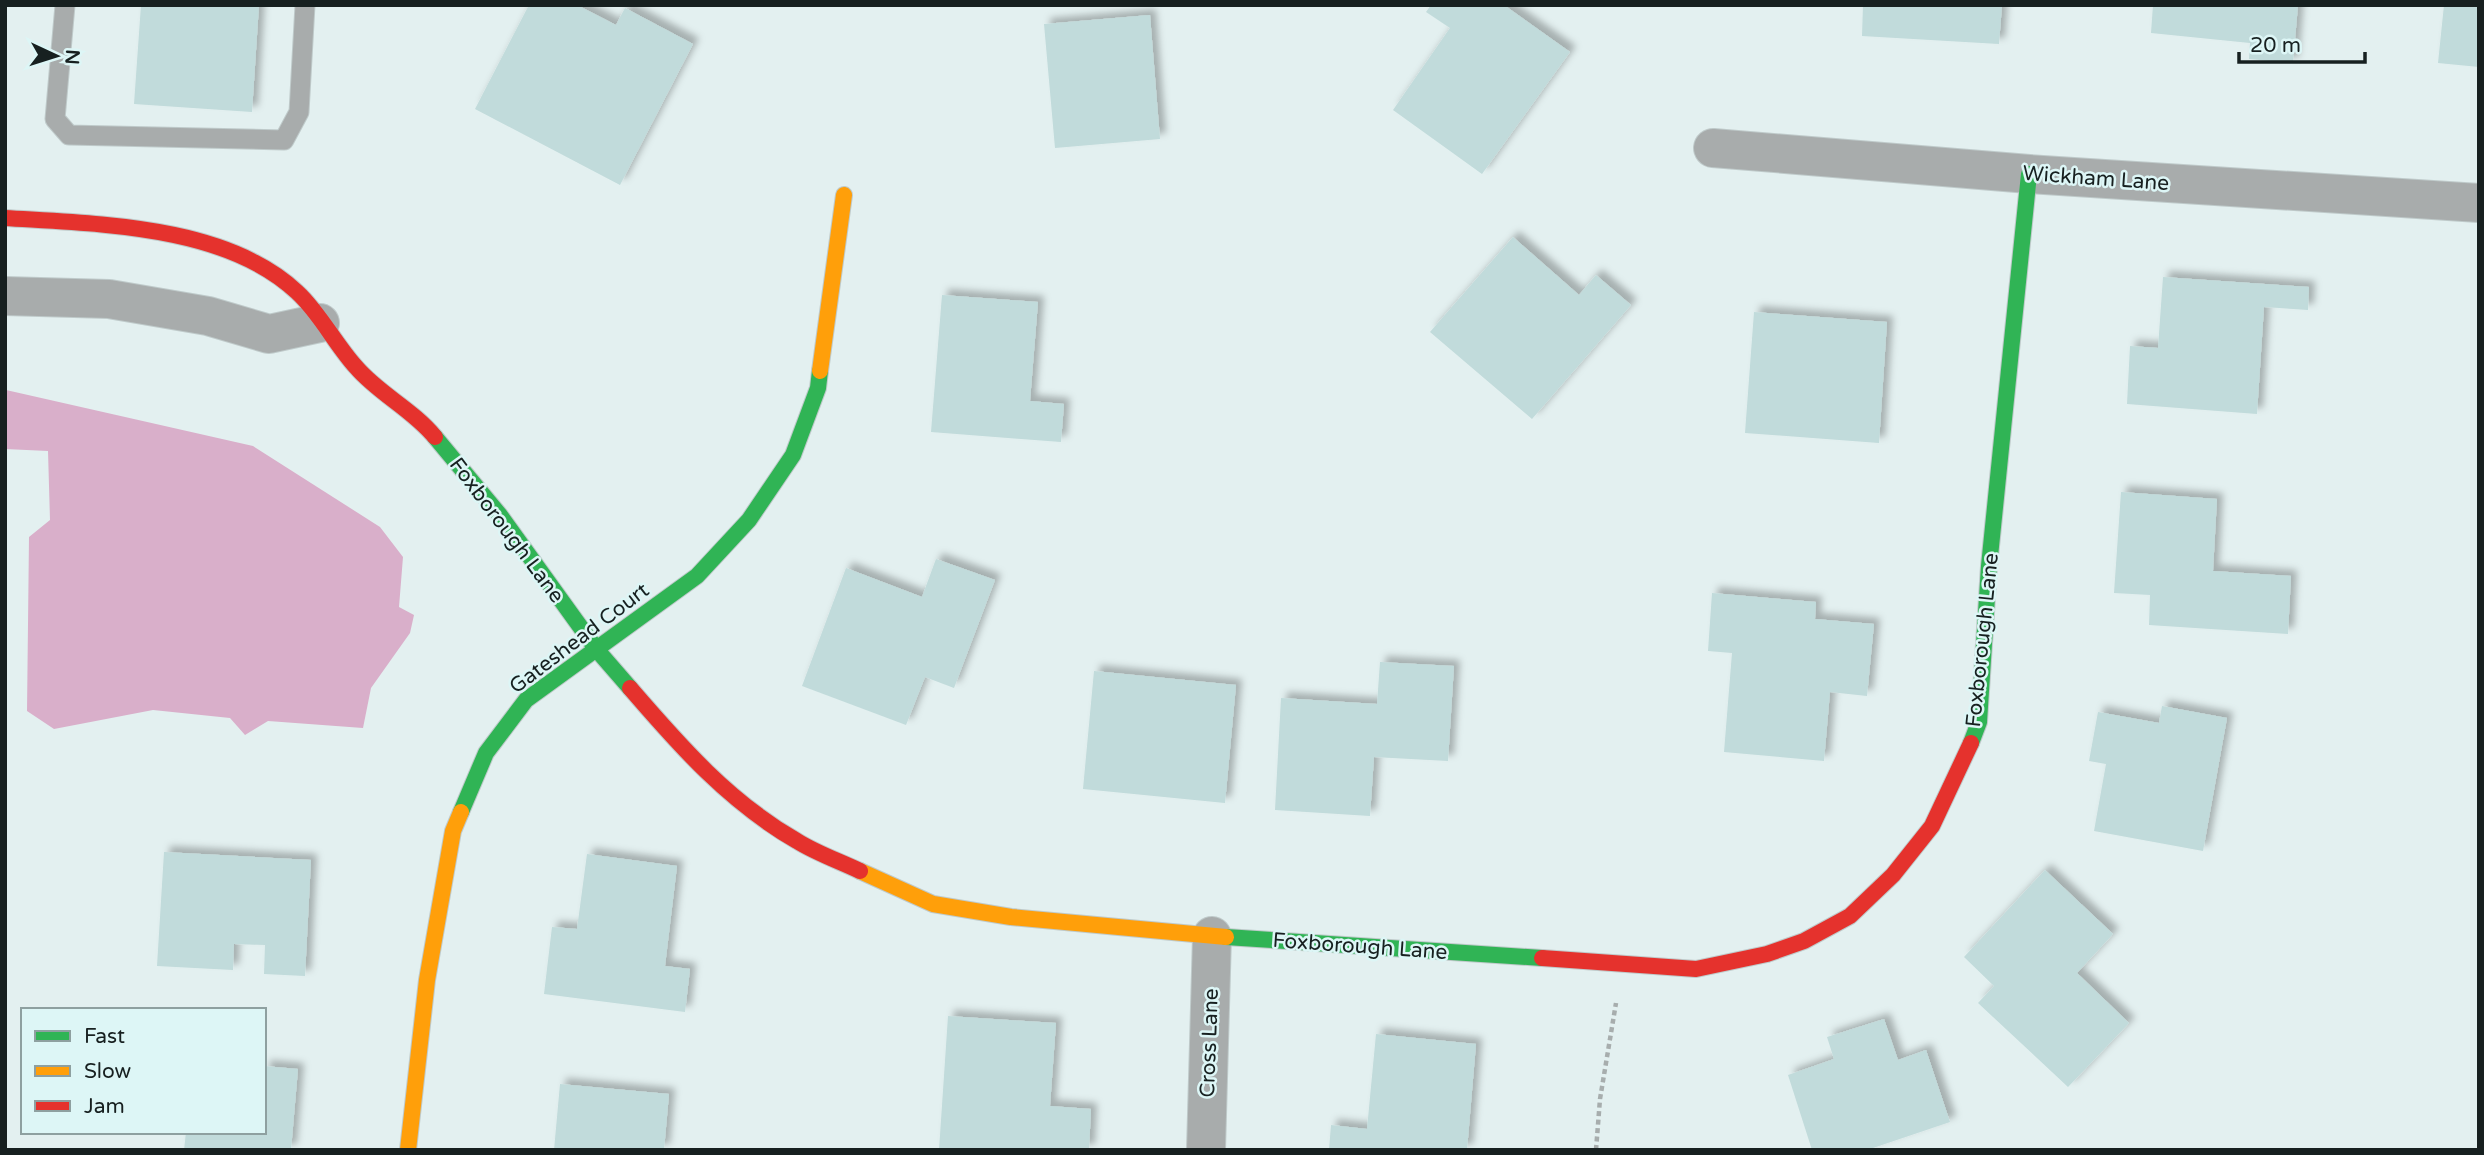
<svg xmlns="http://www.w3.org/2000/svg" width="2484" height="1155" font-family="'Varela Round',sans-serif">
<style>
.water{fill:#d9afca}
.building{fill:#c1dbdb;filter:url(#shadow)}
.lines{fill:none;stroke-linecap:round;stroke-linejoin:round}
.lane-casing{stroke:#bfcaca;stroke-width:21}
.street-casing{stroke:#bfcaca;stroke-width:40}
.fast-casing{stroke:#bfcaca;stroke-width:18}
.slow-casing{stroke:#bfcaca;stroke-width:18}
.jam-casing{stroke:#bfcaca;stroke-width:18}
.path{stroke:#a7adad;stroke-width:4.5;stroke-dasharray:5 3.5;stroke-linecap:butt}
.lane{stroke:#a8acac;stroke-width:19}
.street{stroke:#a8acac;stroke-width:38}
.fast{stroke:#30b455;stroke-width:16}
.slow{stroke:#ff9f0a;stroke-width:16}
.jam{stroke:#e5322d;stroke-width:16}
.labels{text-anchor:middle;stroke-width:5;stroke-linejoin:round;paint-order:stroke}
.street-label{font-size:21px;fill:#172020;stroke:#ddf6f6}
</style>
<defs>
<filter id="shadow"><feDropShadow dx="6" dy="-6" stdDeviation="3.5" flood-color="#0004"/></filter>
</defs>
<rect width="100%" height="100%" fill="#e3f0f0"/>
<!-- water -->
<path class="water" d="M 6,390 L 253,446 L 380,527 L 403,557 L 399,607 L 414,615 L 410,633 L 371,688 L 363,728 L 268,721 L 245,735 L 230,718 L 153,710 L 54,729 L 27,711 L 29,537 L 50,520 L 48,451 L 5,449 Z"/>
<!-- building -->
<path class="building" d="M 141,5 L 259,5 L 252,112 L 134,104 Z
M 529,5 L 577,5 L 616,25 L 625,8 L 693,44 L 620,185 L 475,109 Z
M 1431,5 L 1504,5 L 1570,52 L 1482,174 L 1393,110 L 1450,28 L 1426,12 Z
M 1863,5 L 2002,5 L 1999,44 L 1862,36 Z
M 2153,5 L 2298,5 L 2293,63 L 2249,59 L 2250,43 L 2151,33 Z
M 2444,5 L 2479,5 L 2479,67 L 2438,63 Z
M 1150,15 L 1160,139 L 1055,148 L 1044,24 Z
M 1513,237 L 1579,295 L 1596,275 L 1631,305 L 1532,419 L 1430,332 Z
M 2163,277 L 2309,287 L 2308,310 L 2264,307 L 2257,414 L 2127,404 L 2130,346 L 2158,348 Z
M 942,295 L 1038,302 L 1030,401 L 1064,404 L 1061,442 L 931,432 Z
M 1754,312 L 1887,322 L 1879,443 L 1745,433 Z
M 2121,492 L 2217,499 L 2213,571 L 2291,576 L 2288,634 L 2149,625 L 2150,595 L 2114,593 Z
M 936,559 L 995,580 L 954,688 L 925,677 L 906,725 L 802,686 L 846,568 L 922,597 Z
M 1712,593 L 1816,602 L 1815,619 L 1874,624 L 1867,696 L 1830,692 L 1824,761 L 1724,752 L 1732,653 L 1708,651 Z
M 1380,662 L 1454,666 L 1448,761 L 1374,757 L 1370,816 L 1275,810 L 1281,698 L 1377,704 Z
M 1094,671 L 1236,685 L 1225,803 L 1083,789 Z
M 2162,706 L 2227,718 L 2203,851 L 2094,831 L 2106,764 L 2089,761 L 2098,712 L 2159,723 Z
M 164,852 L 311,860 L 305,976 L 264,974 L 265,945 L 234,944 L 233,970 L 157,966 Z
M 587,854 L 677,866 L 665,966 L 690,969 L 685,1012 L 544,994 L 552,927 L 577,929 Z
M 2045,870 L 2113,934 L 2077,973 L 2129,1023 L 2068,1087 L 1978,1003 L 1994,986 L 1964,957 Z
M 948,1016 L 1056,1023 L 1050,1106 L 1091,1109 L 1089,1150 L 939,1150 Z
M 1884,1019 L 1898,1060 L 1926,1050 L 1950,1122 L 1867,1150 L 1812,1150 L 1788,1075 L 1834,1059 L 1827,1037 Z
M 1376,1034 L 1476,1044 L 1467,1150 L 1329,1150 L 1331,1125 L 1367,1129 Z
M 264,1066 L 298,1069 L 291,1150 L 184,1150 L 186,1132 L 264,1132 Z
M 560,1084 L 669,1094 L 664,1150 L 554,1150 Z"/>
<g class="lines">
<defs>
<path id="lane" d="M 65,5 L 55,119 L 69,135 L 284,140 L 299,112 L 305,5"/>
<path id="street" d="M 1713,148 L 2029,174 L 2479,203
M 5,296 L 109,299 L 208,316 L 269,334 L 320,323
M 1206,1150 L 1212,936"/>
<path id="fast" d="M 435,437 L 499,514 L 597,650 L 630,688
M 1971,743 L 1979,722 L 1989,566 L 2029,174
M 461,812 L 486,753 L 526,700 L 697,576 L 749,520 L 793,455 L 818,388 L 820,371
M 1226,937 L 1542,958"/>
<path id="slow" d="M 820,371 L 844,195
M 860,871 L 933,904 L 1011,917 L 1226,937
M 408,1150 L 427,980 L 453,831 L 461,812"/>
<path id="jam" d="M 5,218 C 98,224 226,225 297,292 C 320,313 335,344 356,367 C 379,394 412,409 435,437
M 630,688 C 680,746 729,802 797,841 C 816,853 839,861 860,871
M 1542,958 L 1696,969 L 1767,954 L 1804,941 L 1850,916 L 1893,875 L 1932,826 L 1971,743"/>
</defs>
<!-- lane casing -->
<use href="#lane" class="lane-casing"/>
<!-- street casing -->
<use href="#street" class="street-casing"/>
<!-- fast casing -->
<use href="#fast" class="fast-casing"/>
<!-- slow casing -->
<use href="#slow" class="slow-casing"/>
<!-- jam casing -->
<use href="#jam" class="jam-casing"/>
<!-- path -->
<path class="path" d="M 1596,1150 L 1600,1099 L 1616,1003"/>
<!-- lane -->
<use href="#lane" class="lane"/>
<!-- street -->
<use href="#street" class="street"/>
<!-- fast -->
<use href="#fast" class="fast"/>
<!-- slow -->
<use href="#slow" class="slow"/>
<!-- jam -->
<use href="#jam" class="jam"/>
</g>
<g class="labels">
<!-- street labels -->
<g class="street-label">
<text transform="translate(2096 178) rotate(4)" y="7">Wickham Lane</text>
<text transform="translate(507 530) rotate(53)" y="7">Foxborough Lane</text>
<text transform="translate(579 638) rotate(-37)" y="7">Gateshead Court</text>
<text transform="translate(1982 640) rotate(-84)" y="7">Foxborough Lane</text>
<text transform="translate(1360 946) rotate(4)" y="7">Foxborough Lane</text>
<text transform="translate(1209 1043) rotate(-88)" y="7">Cross Lane</text>
</g>
</g>
<!-- border -->
<rect width="2484" height="1155" fill="none" stroke="#172020" stroke-width="14"/>
<!-- legend -->
<rect x="21" y="1008" width="245" height="126" fill="#ddf6f6" stroke="#8ea0a0" stroke-width="2"/>
<rect x="35" y="1031" width="35" height="10" fill="#30b455" stroke="#8ea0a0" stroke-width="2"/>
<text x="84" y="1043" font-size="21" fill="#172020">Fast</text>
<rect x="35" y="1066" width="35" height="10" fill="#ff9f0a" stroke="#8ea0a0" stroke-width="2"/>
<text x="84" y="1078" font-size="21" fill="#172020">Slow</text>
<rect x="35" y="1101" width="35" height="10" fill="#e5322d" stroke="#8ea0a0" stroke-width="2"/>
<text x="84" y="1113" font-size="21" fill="#172020">Jam</text>
<!-- north arrow -->
<g transform="translate(56 56) rotate(94)" stroke="#ddf6f6" stroke-width="5" paint-order="stroke">
<path d="M0-5L12 26L0 18L-12 26Z" fill="#172020"/>
<text y="-10" font-size="19" font-weight="bold" text-anchor="middle" fill="#172020">N</text>
</g>
<!-- scale -->
<path d="M2239 52v10h126v-10" fill="none" stroke="#172020" stroke-width="3.5"/>
<text x="2250" y="52" font-size="21" fill="#172020" stroke="#ddf6f6" stroke-width="5" paint-order="stroke">20 m</text>
</svg>
